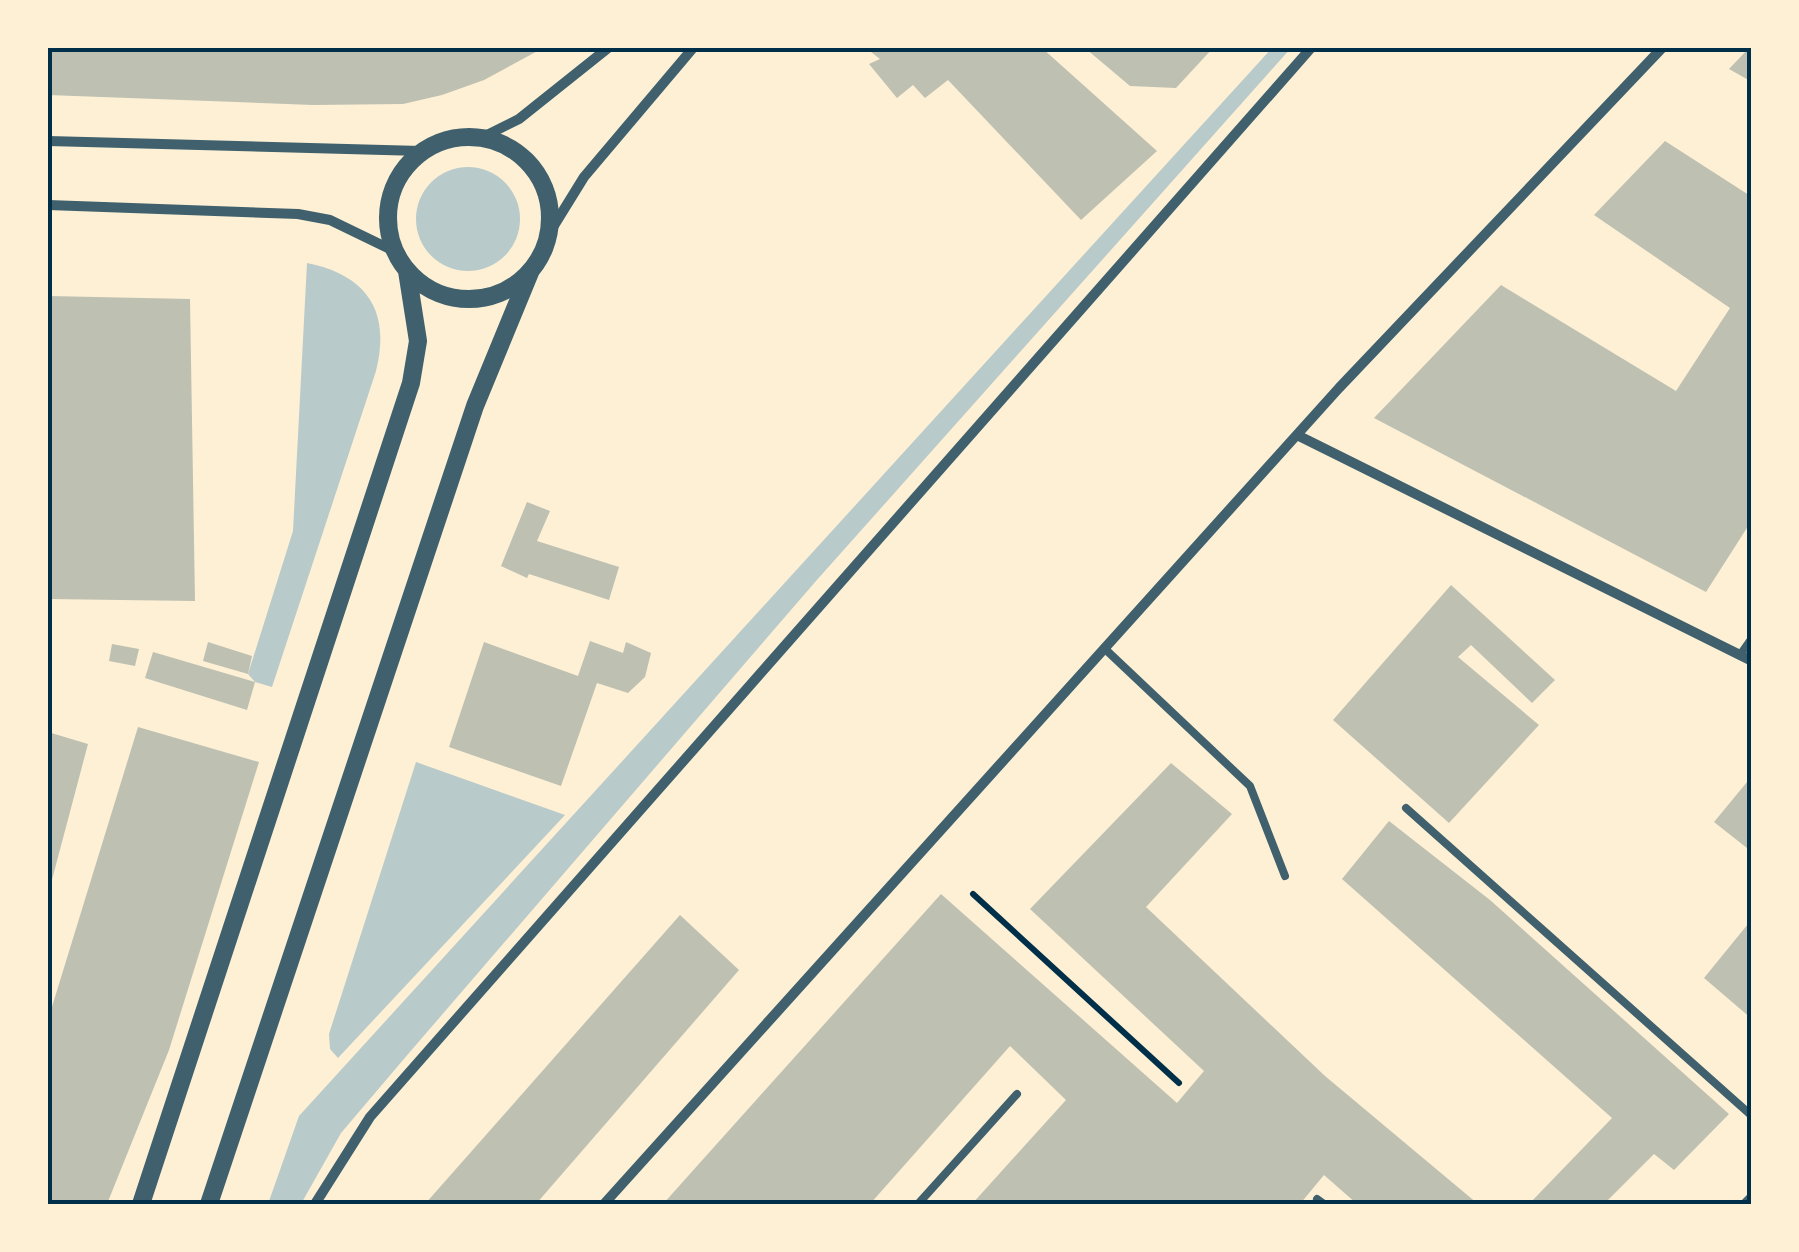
<svg xmlns="http://www.w3.org/2000/svg" width="1799" height="1252" font-family="Commissioner,sans-serif">
<style>
.green{fill:#b9caca}
.building{fill:#bec0b2}
.lines{fill:none;stroke-linecap:round;stroke-linejoin:round}
.path{stroke:#003049;stroke-width:6}
.service{stroke:#3f606c;stroke-width:8}
.minor{stroke:#3f606c;stroke-width:10}
.tertiary{stroke:#3f606c;stroke-width:18}
.neatline{fill:none;stroke:#003049;stroke-width:4}
</style>
<rect width="100%" height="100%" fill="#fdf0d5"/>
<!-- green -->
<path class="green" d="M 1272,48 L 1291,48 L 816,581 L 409,1053 L 341,1133 L 301,1204 L 268,1204 L 299,1116 Z
M416 219a52 52 0 1 1 104 0a52 52 0 1 1-104 0Z
M 307,263 C 367,275 391,311 376,371 L 272,687 L 255,682 L 248,674 L 293,531 Z
M 416,762 L 565,815 L 338,1058 L 330,1049 L 329,1034 Z"/>
<!-- building -->
<path class="building" d="M 48,48 L 212,49 L 543,48 L 484,80 L 442,95 L 403,104 L 313,105 L 48,95 Z
M 866,48 L 1042,48 L 1157,151 L 1081,220 L 948,80 L 925,98 L 913,85 L 897,98 L 869,64 L 880,59 Z
M 1085,48 L 1213,48 L 1176,88 L 1130,86 Z
M 1749,48 L 1752,48 L 1752,82 L 1729,69 Z
M 1665,141 L 1752,197 L 1752,520 L 1706,592 L 1374,418 L 1501,285 L 1676,391 L 1730,308 L 1594,215 Z
M 48,296 L 190,299 L 195,601 L 48,599 Z
M 527,502 L 550,511 L 537,541 L 619,567 L 609,600 L 529,574 L 527,578 L 501,566 Z
M 1451,585 L 1555,680 L 1532,703 L 1471,645 L 1458,657 L 1539,725 L 1449,823 L 1333,720 Z
M 590,641 L 623,653 L 626,642 L 651,653 L 645,677 L 628,693 L 597,683 L 561,786 L 449,747 L 484,642 L 578,676 Z
M 208,642 L 252,656 L 248,674 L 203,661 Z
M 112,644 L 139,649 L 135,666 L 109,661 Z
M 153,652 L 255,682 L 247,710 L 145,678 Z
M 138,727 L 259,762 L 169,1050 L 107,1204 L 48,1204 L 48,1009 L 51,1010 Z
M 48,732 L 88,744 L 49,891 L 48,891 Z
M 1171,763 L 1232,814 L 1146,907 L 1325,1076 L 1478,1204 L 1357,1204 L 1324,1175 L 1300,1204 L 972,1204 L 1066,1100 L 1010,1046 L 870,1204 L 663,1204 L 941,894 L 1177,1103 L 1204,1071 L 1030,909 Z
M 1752,776 L 1752,852 L 1714,822 Z
M 1389,821 L 1490,900 L 1729,1114 L 1674,1170 L 1654,1154 L 1604,1204 L 1529,1204 L 1612,1118 L 1342,879 Z
M 680,915 L 739,970 L 536,1204 L 425,1204 Z
M 1748,924 L 1752,927 L 1752,1019 L 1704,978 Z"/>
<g class="lines">
<!-- path -->
<path class="path" d="M 973,894 L 1179,1083"/>
<!-- service -->
<path class="service" d="M 1104,648 L 1250,786 L 1285,876
M 1740,655 L 1752,638
M 1406,808 L 1752,1116
M 1317,1199 L 1324,1204
M 918,1204 L 1017,1094"/>
<!-- minor -->
<path class="minor" d="M 483,137 L 519,119 L 608,48
M 48,141 L 421,151
M 48,205 L 298,214 L 330,220 L 394,251
M 550,232 L 584,177 L 693,48
M 1297,435 L 1752,661
M 315,1204 L 370,1117 L 1311,48
M 604,1204 L 1339,388 L 1662,48
M 1745,1204 L 1752,1197"/>
<!-- tertiary -->
<path class="tertiary" d="M388 218a81 81 0 1 1 162 0a81 81 0 1 1-162 0Z
M 141,1204 L 411,383 L 418,341 L 407,271
M 209,1204 L 475,406 L 531,270"/>
</g>
<!-- border -->
<rect width="1799" height="1252" fill="none" stroke="#fdf0d5" stroke-width="100"/>
<rect x="50" y="50" width="1699" height="1152" class="neatline"/>
</svg>
